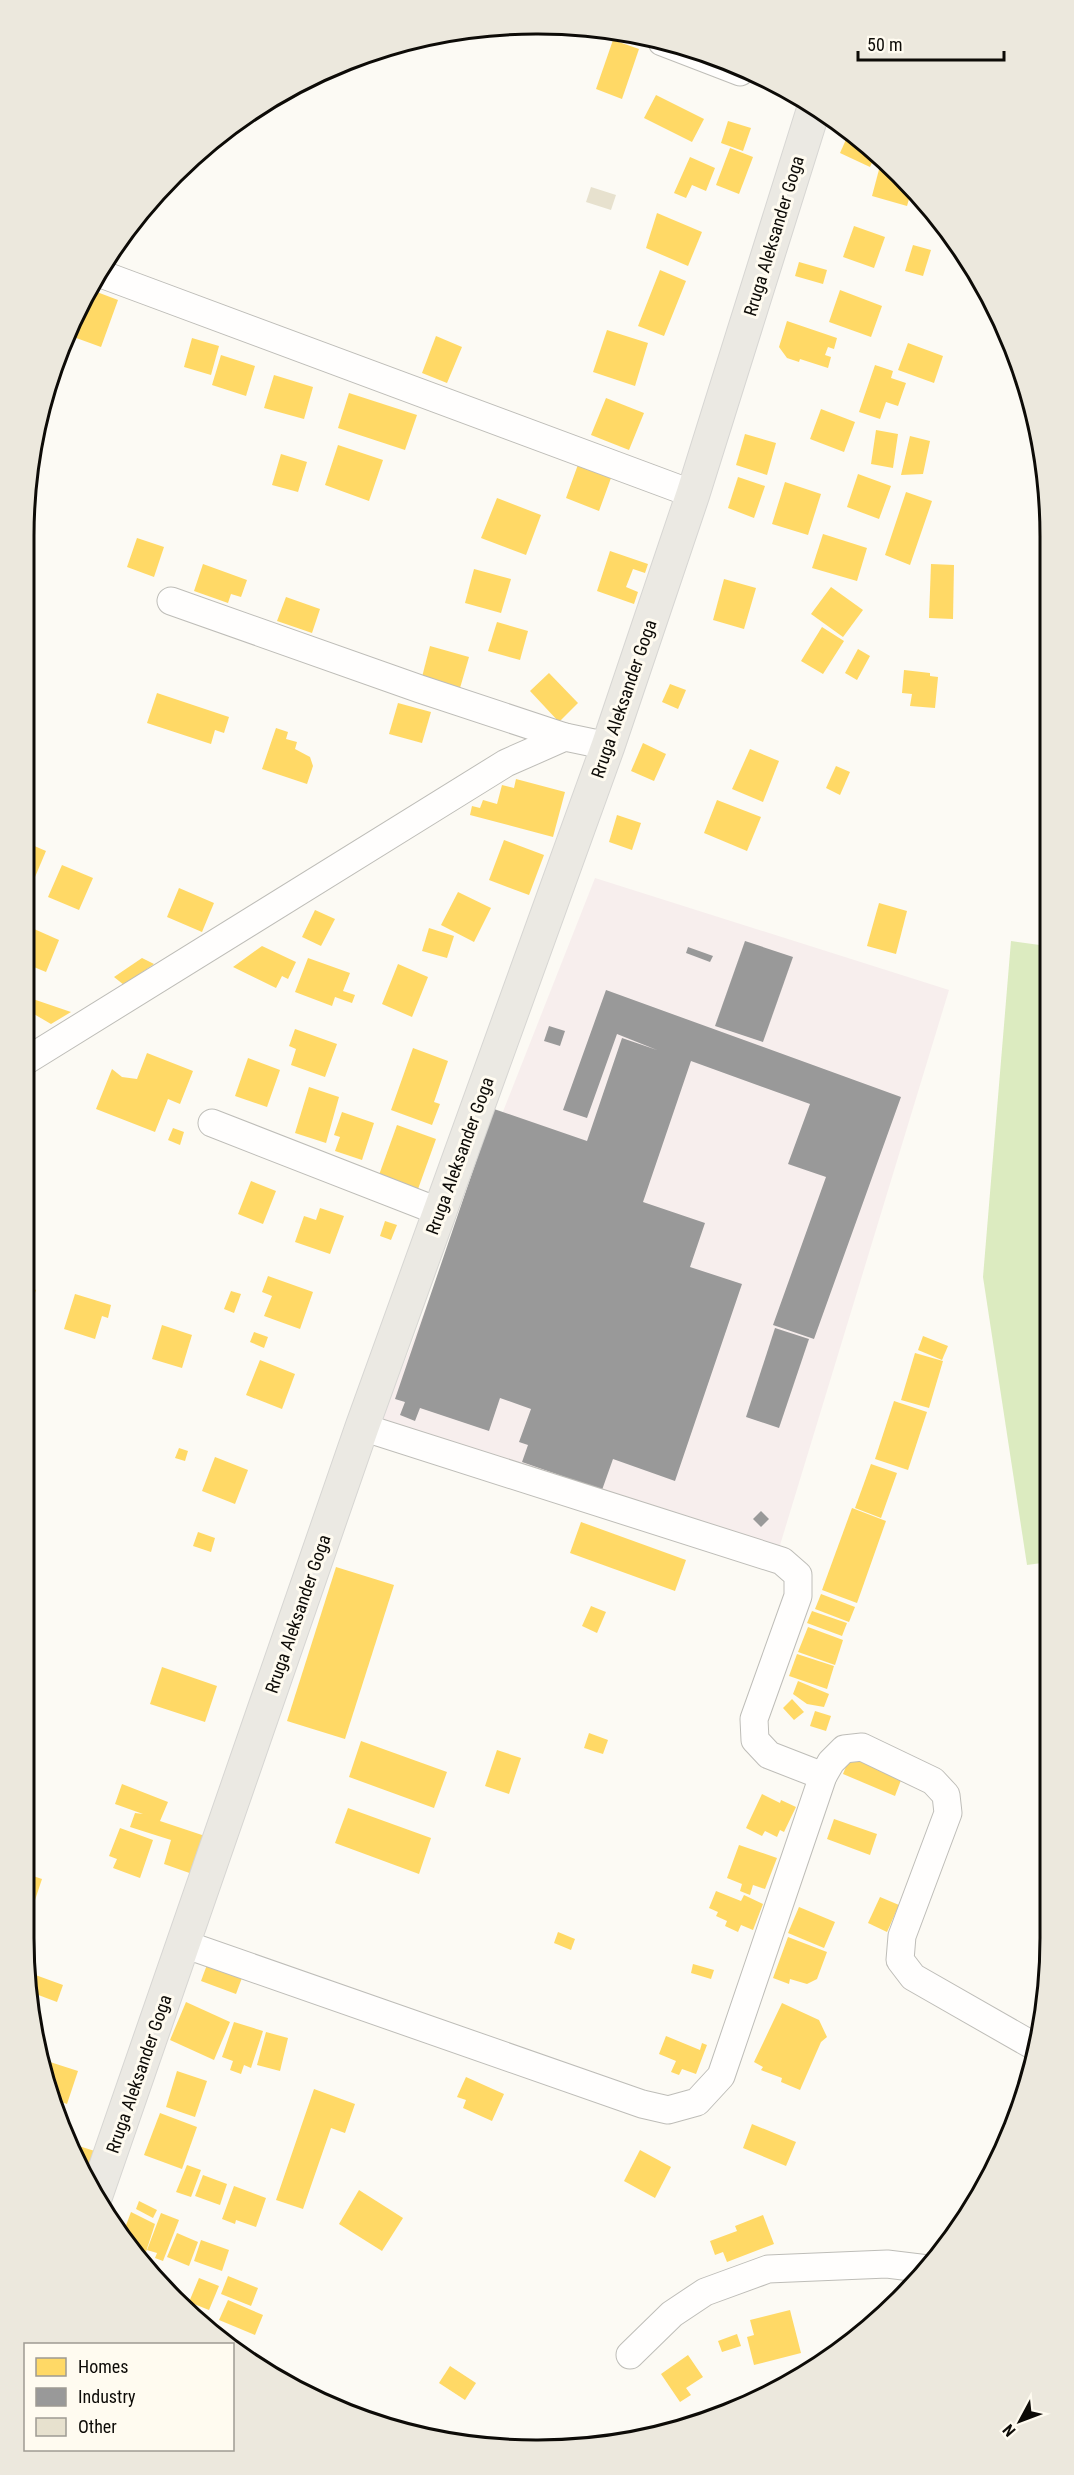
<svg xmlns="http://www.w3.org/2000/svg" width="1074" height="2475" font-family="'Roboto Condensed',sans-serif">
	<rect width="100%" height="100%" fill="#fcfaf4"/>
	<path fill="#f7eeed" d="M595,878L949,990L777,1555L380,1424Z"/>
	<path fill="#dcebc0" d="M1011,941L1047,946L1049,1562L1027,1565L983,1277Z"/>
	<g fill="#ffd966">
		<path d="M613,40L639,49L622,99L596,89Z"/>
		<path d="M656,95L704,119L692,142L644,118Z"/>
		<path d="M728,121L751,128L743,151L721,143Z"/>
		<path d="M848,135L859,140L875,156L870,167L840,153Z"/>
		<path d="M730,148L753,157L739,194L716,185Z"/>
		<path d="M690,157L715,168L706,191L692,185L686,198L674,193Z"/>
		<path d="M881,162L911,192L907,206L872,196Z"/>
		<path d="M657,213L702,232L688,266L646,248Z"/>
		<path d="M854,226L885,237L874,268L843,257Z"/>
		<path d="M913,245L931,250L923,276L905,271Z"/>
		<path d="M799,262L827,270L823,284L795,276Z"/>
		<path d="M660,270L686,281L664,336L638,326Z"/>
		<path d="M89,289L118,300L101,347L68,335Z"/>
		<path d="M840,290L882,306L871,337L829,322Z"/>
		<path d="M787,321L837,338L834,349L828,347L825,355L831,357L828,368L800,359L799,362L787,358L779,347Z"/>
		<path d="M607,330L648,343L635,386L593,372Z"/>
		<path d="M436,336L462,347L447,383L422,373Z"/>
		<path d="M192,338L219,346L211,375L184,367Z"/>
		<path d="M908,343L943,356L934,383L898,370Z"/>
		<path d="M221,355L255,366L246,396L212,385Z"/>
		<path d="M875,365L893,371L891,378L906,383L898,406L886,402L880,419L859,412Z"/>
		<path d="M274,375L313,387L304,419L264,408Z"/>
		<path d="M349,393L417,415L405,450L338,428Z"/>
		<path d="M606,398L644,413L629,450L591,435Z"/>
		<path d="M821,409L855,422L844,452L810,439Z"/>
		<path d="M876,430L898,434L893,468L871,464Z"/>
		<path d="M745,434L776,443L767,475L736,465Z"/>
		<path d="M910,436L930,441L923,474L901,475Z"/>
		<path d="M338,445L383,460L369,501L325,485Z"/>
		<path d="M281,454L307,462L298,492L272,485Z"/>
		<path d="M580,459L589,469L611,478L599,511L566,498Z"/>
		<path d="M858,474L891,486L879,519L847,507Z"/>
		<path d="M738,477L765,486L754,518L728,508Z"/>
		<path d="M785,482L821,494L808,535L772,524Z"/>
		<path d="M906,492L932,501L910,565L885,555Z"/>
		<path d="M497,498L541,515L526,555L481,538Z"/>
		<path d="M823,534L867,548L857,581L812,568Z"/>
		<path d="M137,538L164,547L154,577L127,567Z"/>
		<path d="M610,551L648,564L645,573L633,569L626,587L638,592L634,604L597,591Z"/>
		<path d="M203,564L247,580L241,597L231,594L228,603L194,591Z"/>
		<path d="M931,564L954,565L953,619L929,618Z"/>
		<path d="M474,569L511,579L501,613L465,603Z"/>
		<path d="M724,579L756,588L744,629L713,620Z"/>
		<path d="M831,587L863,610L843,637L811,614Z"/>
		<path d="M286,597L320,609L312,633L277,621Z"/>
		<path d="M497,622L528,631L520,660L488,651Z"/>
		<path d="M822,627L844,641L823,674L801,661Z"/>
		<path d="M430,646L469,657L460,688L422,677Z"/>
		<path d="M858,649L870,656L857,680L845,673Z"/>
		<path d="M904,670L930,673V676L938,677L935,708L910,706L912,694L902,693Z"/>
		<path d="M549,673L578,703L559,722L530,691Z"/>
		<path d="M670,684L686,690L678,709L662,702Z"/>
		<path d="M157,693L229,717L224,733L215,730L211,744L147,723Z"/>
		<path d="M398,703L431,712L422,743L389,734Z"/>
		<path d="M276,728L288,732L286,739L297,742L295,749L310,757L313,766L307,784L262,769Z"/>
		<path d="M643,743L666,754L654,781L631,771Z"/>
		<path d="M750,749L779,761L763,802L732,789Z"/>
		<path d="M836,766L850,772L840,795L826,788Z"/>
		<path d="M516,779L565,792L553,837L470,815L472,806L480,808L483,800L497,804L502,785L514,788Z"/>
		<path d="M717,800L761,817L747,851L704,833Z"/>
		<path d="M617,815L641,823L632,850L609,842Z"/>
		<path d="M504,840L544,855L529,895L489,880Z"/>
		<path d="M25,842L46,851L24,903V846Z"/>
		<path d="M62,865L93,878L79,910L48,897Z"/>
		<path d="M179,888L214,903L202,932L167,917Z"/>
		<path d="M458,892L491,908L474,942L441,925Z"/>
		<path d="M879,903L907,911L896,954L867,946Z"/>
		<path d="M315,910L335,919L321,946L302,937Z"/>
		<path d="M25,925L59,940L46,972L24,963Z"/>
		<path d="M429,928L454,936L447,958L422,951Z"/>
		<path d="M262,946L296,962L288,979L282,976L276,988L233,967Z"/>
		<path d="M142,958L154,964L124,985L114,977Z"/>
		<path d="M308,958L350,973L343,991L355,995L352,1003L335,997L332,1006L295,992Z"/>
		<path d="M398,964L428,977L412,1017L382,1004Z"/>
		<path d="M24,996L71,1012L51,1024L27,1010Z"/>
		<path d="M295,1029L337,1044L325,1077L291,1065L296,1049L289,1046Z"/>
		<path d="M413,1048L448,1061L434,1102L440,1104L432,1125L391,1110Z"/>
		<path d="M147,1053L193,1071L180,1104L168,1099L155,1132L96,1109L112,1069L122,1077L137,1079Z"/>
		<path d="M248,1058L280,1070L267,1107L235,1096Z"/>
		<path d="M309,1087L339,1097L326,1143L295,1133Z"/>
		<path d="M342,1112L374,1123L362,1160L335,1151L340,1137L334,1135Z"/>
		<path d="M397,1125L436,1139L418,1189L379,1175Z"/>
		<path d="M173,1128L184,1132L180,1145L168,1140Z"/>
		<path d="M251,1181L276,1191L263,1224L238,1214Z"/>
		<path d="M320,1208L344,1216L330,1254L295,1242L304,1216L316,1220Z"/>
		<path d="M385,1221L397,1225L391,1240L380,1236Z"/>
		<path d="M268,1276L313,1292L300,1329L264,1316L272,1296L262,1292Z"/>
		<path d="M24,1285L36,1290L30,1307L24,1305Z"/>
		<path d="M231,1291L241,1294L234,1313L224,1309Z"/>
		<path d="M75,1294L111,1305L108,1318L102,1316L95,1339L64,1329Z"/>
		<path d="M162,1325L192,1335L182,1368L152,1359Z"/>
		<path d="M254,1332L268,1337L264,1348L250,1342Z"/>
		<path d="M923,1336L948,1346L942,1360L918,1350Z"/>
		<path d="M915,1353L943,1361L929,1408L901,1400Z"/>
		<path d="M260,1360L295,1374L282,1409L246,1395Z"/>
		<path d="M894,1401L927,1412L908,1470L875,1459Z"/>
		<path d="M179,1448L188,1451L185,1461L175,1458Z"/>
		<path d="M215,1457L248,1470L235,1504L202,1491Z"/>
		<path d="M871,1464L897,1473L881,1518L855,1508Z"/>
		<path d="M852,1508L886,1521L857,1603L822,1590Z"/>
		<path d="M581,1522L686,1560L675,1591L570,1553Z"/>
		<path d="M198,1532L215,1538L211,1552L193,1546Z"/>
		<path d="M336,1567L394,1585L345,1739L287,1721Z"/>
		<path d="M821,1594L855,1607L849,1622L815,1609Z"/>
		<path d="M591,1606L606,1612L597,1633L582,1626Z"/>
		<path d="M812,1611L847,1623L842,1636L807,1623Z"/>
		<path d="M808,1627L843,1640L835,1665L798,1652Z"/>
		<path d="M797,1654L834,1666L827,1689L789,1676Z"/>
		<path d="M162,1667L217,1686L205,1722L150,1704Z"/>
		<path d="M798,1681L829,1694L824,1707L807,1704L793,1694Z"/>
		<path d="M792,1699L804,1712L794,1720L783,1708Z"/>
		<path d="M815,1711L831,1716L826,1731L810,1726Z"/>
		<path d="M589,1733L608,1740L603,1754L584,1748Z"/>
		<path d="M361,1741L447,1772L434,1808L349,1777Z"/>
		<path d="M497,1750L521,1758L509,1794L485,1786Z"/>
		<path d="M851,1754L903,1775L895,1796L843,1774Z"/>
		<path d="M122,1784L168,1802L160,1821L211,1838L198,1876L164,1864L171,1840L130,1827L135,1813L143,1814L115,1804Z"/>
		<path d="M762,1794L780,1803L781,1800L796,1807L784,1832L780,1830L777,1837L765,1831L762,1836L746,1828Z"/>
		<path d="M348,1808L431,1838L419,1874L335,1843Z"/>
		<path d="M834,1819L877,1834L870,1855L827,1839Z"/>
		<path d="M120,1828L153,1840L140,1878L113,1868L117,1859L109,1856Z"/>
		<path d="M739,1845L777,1858L765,1889L753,1885L750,1895L740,1891L742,1884L727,1878Z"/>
		<path d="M24,1873L42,1879L33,1906L24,1903Z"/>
		<path d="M716,1891L741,1901L744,1895L763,1904L753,1930L741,1925L738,1932L725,1926L727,1921L716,1916L718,1912L709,1908Z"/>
		<path d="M880,1897L899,1905L887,1932L868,1923Z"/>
		<path d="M799,1907L835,1922L824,1948L788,1933Z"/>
		<path d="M558,1932L575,1939L571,1950L554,1943Z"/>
		<path d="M788,1937L827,1952L817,1979L807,1984L790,1979L789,1984L773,1978Z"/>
		<path d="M208,1962L243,1975L236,1994L201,1981Z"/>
		<path d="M693,1964L714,1970L711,1979L691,1973Z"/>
		<path d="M30,1973L63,1985L57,2002L33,1993Z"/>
		<path d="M186,2002L230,2022L214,2060L170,2040Z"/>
		<path d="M782,2003L819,2020L827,2037L821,2042L800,2090L781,2082L782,2078L761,2070L763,2067L754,2062Z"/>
		<path d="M234,2022L263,2031L251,2068L244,2065L241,2074L230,2070L233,2061L222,2057Z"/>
		<path d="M266,2032L288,2038L280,2071L257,2065Z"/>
		<path d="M666,2036L700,2050L702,2043L707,2045L696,2074L682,2069L679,2075L671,2072L676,2061L659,2054Z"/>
		<path d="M50,2062L78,2071L67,2104L51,2098L46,2074Z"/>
		<path d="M177,2071L207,2081L195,2117L166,2107Z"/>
		<path d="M466,2077L504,2094L492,2121L463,2108L466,2100L457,2097Z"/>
		<path d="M314,2089L355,2104L345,2133L331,2128L303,2209L276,2200Z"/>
		<path d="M160,2113L197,2127L182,2169L144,2155Z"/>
		<path d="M752,2124L796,2142L786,2166L743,2148Z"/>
		<path d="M69,2143L98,2152L91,2175L83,2173Z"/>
		<path d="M640,2150L671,2167L655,2198L624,2181Z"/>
		<path d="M187,2165L201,2170L191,2197L176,2192Z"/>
		<path d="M203,2175L227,2184L220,2205L195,2196Z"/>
		<path d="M234,2186L266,2198L256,2227L236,2220L235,2224L222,2219Z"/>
		<path d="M359,2190L403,2218L382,2251L339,2224Z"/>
		<path d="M139,2201L157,2210L153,2218L136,2209Z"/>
		<path d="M131,2212L155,2224L145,2255L133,2250L122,2236Z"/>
		<path d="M161,2213L179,2220L163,2261L155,2258L157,2253L147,2250Z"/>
		<path d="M763,2215L774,2244L727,2262L723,2252L715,2255L710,2241L737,2231L735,2226Z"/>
		<path d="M177,2233L198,2242L189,2266L167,2257Z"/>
		<path d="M201,2240L229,2250L222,2271L194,2261Z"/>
		<path d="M905,2273L923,2276L901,2294Z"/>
		<path d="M228,2276L258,2288L251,2306L221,2294Z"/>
		<path d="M199,2278L219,2286L209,2310L189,2302Z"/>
		<path d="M228,2300L263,2315L255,2335L219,2320Z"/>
		<path d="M790,2310L801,2353L754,2365L747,2337L754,2335L750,2320Z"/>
		<path d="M737,2334L741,2346L722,2352L718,2341Z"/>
		<path d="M688,2355L703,2377L686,2388L691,2395L680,2402L661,2374Z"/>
		<path d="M450,2366L476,2383L465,2400L439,2383Z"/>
	</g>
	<g fill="#999">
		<path d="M745,941L793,957L763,1042L715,1026Z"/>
		<path d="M688,947L713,956L710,962L686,953Z"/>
		<path d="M606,990L901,1097L814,1339L773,1325L826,1177L788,1164L810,1104L691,1061L643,1202L705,1223L690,1267L742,1284L675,1481L613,1459L602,1490L522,1462L528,1445L519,1442L531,1409L500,1398L489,1431L420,1408L415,1421L400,1415L405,1402L395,1399L494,1109L587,1141L622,1038L657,1050L617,1034L587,1118L563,1110Z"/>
		<path d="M549,1026L565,1031L560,1046L544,1041Z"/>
		<path d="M775,1328L809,1339L779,1428L746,1417Z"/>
		<path d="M761,1511L769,1519L761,1527L753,1519Z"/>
	</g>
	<path fill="#e7e1ce" d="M591,187L616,195L611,210L586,202Z"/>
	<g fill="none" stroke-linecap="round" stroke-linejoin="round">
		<g stroke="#bebdb8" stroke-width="29">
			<g id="minor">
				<path d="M662,42L740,72"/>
				<path d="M101,274L693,494"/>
				<path d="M171,601L420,689L565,737"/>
				<path d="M24,1062L506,763L565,737L608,746"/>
				<path d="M212,1123L440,1212"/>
				<path d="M362,1427L782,1561L798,1575V1596L754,1719L755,1740L769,1755L823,1776"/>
				<path d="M184,1944L642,2104L668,2110L697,2102L721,2076L823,1776L831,1762L844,1749L862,1747L933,1781L946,1795L948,1813L902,1936L900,1960L913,1977L1032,2045"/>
				<path d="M630,2355L672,2314L705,2292L768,2269L887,2264L928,2269"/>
			</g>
		</g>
		<g stroke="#d7d6d3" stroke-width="35">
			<path id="major" d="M95,2198L362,1427L608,746L693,494L813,111"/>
		</g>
		<use href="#minor" stroke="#fffefd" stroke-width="27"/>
		<use href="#major" stroke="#ebe9e3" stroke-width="33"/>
	</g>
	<g text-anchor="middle" stroke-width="6" stroke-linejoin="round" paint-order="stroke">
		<g font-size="18" fill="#0d0b07" stroke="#fffbf0">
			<text transform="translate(774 236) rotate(-73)" y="6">Rruga Aleksander Goga</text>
			<text transform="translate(624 699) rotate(-71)" y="6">Rruga Aleksander Goga</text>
			<text transform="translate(460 1156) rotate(-70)" y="6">Rruga Aleksander Goga</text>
			<text transform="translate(298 1614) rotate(-71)" y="6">Rruga Aleksander Goga</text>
			<text transform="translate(139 2074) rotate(-71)" y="6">Rruga Aleksander Goga</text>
		</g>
	</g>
	<path d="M0 0H1074V2475H0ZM536 34H538A502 502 0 0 1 1040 536V1938A502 502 0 0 1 538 2440H536A502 502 0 0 1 34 1938V536A502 502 0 0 1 536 34Z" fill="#ece8dd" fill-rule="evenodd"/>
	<path fill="none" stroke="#0d0b07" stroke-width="3" d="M536 34H538A502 502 0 0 1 1040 536V1938A502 502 0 0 1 538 2440H536A502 502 0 0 1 34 1938V536A502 502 0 0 1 536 34Z"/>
	<rect x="24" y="2343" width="210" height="108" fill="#fffbf0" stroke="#9e9b93" stroke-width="1.5"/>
	<rect x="36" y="2358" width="30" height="18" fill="#ffd966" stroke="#9e9b93" stroke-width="1.5"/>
	<text x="78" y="2373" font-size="18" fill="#0d0b07">Homes</text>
	<rect x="36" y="2388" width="30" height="18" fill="#999999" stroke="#9e9b93" stroke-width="1.5"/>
	<text x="78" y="2403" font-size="18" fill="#0d0b07">Industry</text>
	<rect x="36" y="2418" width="30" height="18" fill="#e7e1ce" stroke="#9e9b93" stroke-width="1.5"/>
	<text x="78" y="2433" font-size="18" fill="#0d0b07">Other</text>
	<g transform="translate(1020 2421) rotate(229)" stroke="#fffbf0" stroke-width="4.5" paint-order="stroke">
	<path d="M0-4.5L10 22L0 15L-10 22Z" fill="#0d0b07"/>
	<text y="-9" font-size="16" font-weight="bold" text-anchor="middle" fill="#0d0b07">N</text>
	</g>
	<path d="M858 51v9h146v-9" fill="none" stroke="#0d0b07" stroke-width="3"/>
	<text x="867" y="51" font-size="18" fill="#0d0b07" stroke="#fffbf0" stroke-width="4.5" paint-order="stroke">50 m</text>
</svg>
